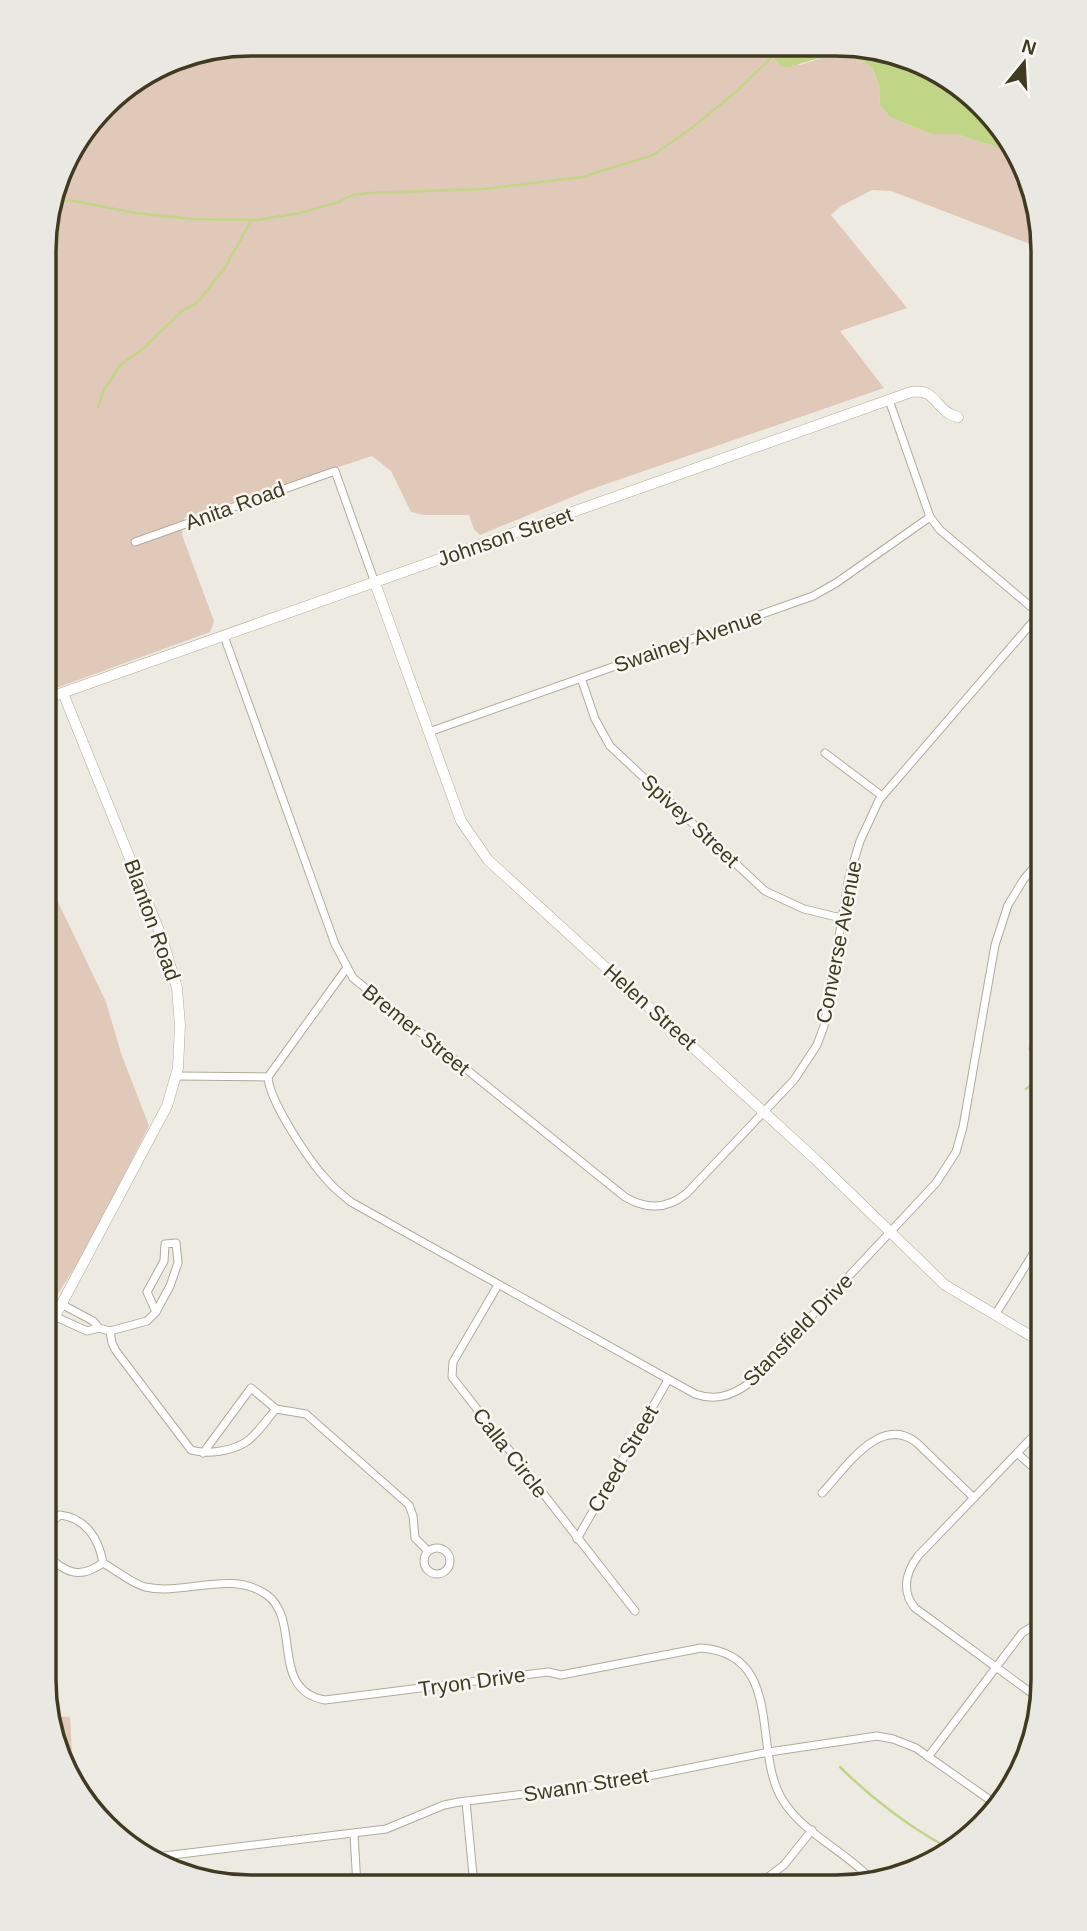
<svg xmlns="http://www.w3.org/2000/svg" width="1087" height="1931" font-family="Helvetica,sans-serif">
	<rect width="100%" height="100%" fill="#edeae2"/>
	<g fill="#e0c9b9">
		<path d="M251,44L774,47V55L800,65L837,53L853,56L872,67L879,85L880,105L890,117L931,134H956L994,146L1014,156L1032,184L1043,249L891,191L872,190L841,206L831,215L907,308L840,331L884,388L589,490L480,535L474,529L469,515H424L411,512L391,471L372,456L184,518L182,535L214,621L210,632L45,692V224L65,159L114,95L172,59Z"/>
		<path d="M45,875L106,1002L121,1053L149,1126L85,1252L44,1315Z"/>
		<path d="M1043,1006V1056L1028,1050L1039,1009Z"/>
		<path d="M50,1716L70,1717L73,1772L55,1747Z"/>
	</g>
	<path fill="#c0d686" d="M774,47L876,48L972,95L1014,156L994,146L956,134H931L890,117L880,105L879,85L872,67L853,56L837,53L788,67L781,66L774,58Z"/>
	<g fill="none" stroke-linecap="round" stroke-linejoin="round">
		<g stroke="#c0d686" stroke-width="2.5">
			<path d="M52,201H74L136,213L192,219L257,220L300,213L339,202L353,195L370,193L483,189L582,177L653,155L693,127L737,91L774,55"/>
			<path d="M98,407L104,390L120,365L144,348L183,310L194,305L203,296L226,266L252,219"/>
			<path d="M1026,1089L1043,1076"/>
			<path d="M840,1767C869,1796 909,1827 945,1846"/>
		</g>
		<g stroke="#afab9c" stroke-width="9">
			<g id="street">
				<path d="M889,400L930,517L940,530L1043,617"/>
				<path d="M135,542L335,471L375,583"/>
				<path d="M224,636L335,944L353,978L625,1197C647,1210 668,1209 687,1193L794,1080L817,1045L824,1026L849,877L860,841L879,800L1043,610"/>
				<path d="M581,678L595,719L610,746L765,891L804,909L841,918"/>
				<path d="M429,732L813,596L836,583L930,517"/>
				<path d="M825,753L882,796"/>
				<path d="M176,1076L268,1077L346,969"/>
				<path d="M268,1077C269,1101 310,1162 327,1180C334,1189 343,1195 351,1202L695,1394C715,1401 731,1396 748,1384L936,1183L956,1152L963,1127L995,945L1008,905L1024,879L1043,857"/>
				<path d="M498,1285L453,1362L452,1377L635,1611"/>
				<path d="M63,1305L93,1321L99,1328L110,1331L147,1321L156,1312L170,1286L178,1263L176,1243L165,1244L164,1261L147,1292L156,1312"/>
				<path d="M995,1315L1043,1238"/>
				<path d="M56,1317L87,1331L99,1328"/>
				<path d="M110,1331L112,1343L116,1351L191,1450C207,1455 232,1451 246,1442C257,1435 267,1419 276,1409L251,1388L203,1453"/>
				<path d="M276,1409L306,1414L409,1505L413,1516L415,1538L428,1551"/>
				<path d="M1017,1453L1043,1476"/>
				<path d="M822,1493C845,1469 880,1413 917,1443L974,1498"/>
				<path d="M44,1528L60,1515C86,1518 99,1539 103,1563C116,1570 131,1583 145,1587C185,1596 231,1569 267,1595C302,1621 269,1690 325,1700L548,1672L561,1675L701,1648C785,1654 752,1749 782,1799C803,1834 846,1851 873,1881"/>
				<path d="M577,1539L668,1380"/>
				<circle cx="437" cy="1561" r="13"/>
				<path d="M44,1554C66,1571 77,1581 103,1563"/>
				<path d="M1041,1700L915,1608C901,1591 906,1572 918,1556L1043,1426"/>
				<path d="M928,1757L1022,1633L1038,1623"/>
				<path d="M466,1801L474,1886"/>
				<path d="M354,1834L357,1886"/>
				<path d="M156,1857L386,1829L444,1805L459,1802L614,1783L769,1752L877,1736L893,1739L916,1748L1000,1807"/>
				<path d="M755,1887L784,1865L812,1830"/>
			</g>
		</g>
		<g stroke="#b2ac96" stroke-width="11">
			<g id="secondary">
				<path d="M375,583L461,821L488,860L814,1158L945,1285L1043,1343"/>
				<path d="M45,699L911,392C938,388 935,412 958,417"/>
				<path d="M44,1337L167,1106L178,1068L180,1025L177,988L162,938L63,693"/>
			</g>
		</g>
		<use href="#street" stroke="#fff" stroke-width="7"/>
		<use href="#secondary" stroke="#fff" stroke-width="10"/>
	</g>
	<g text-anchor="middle" stroke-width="5" stroke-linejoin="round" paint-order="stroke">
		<g font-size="21" fill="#403b20" stroke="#f9f7f3">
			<text transform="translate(235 506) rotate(-20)" y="7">Anita Road</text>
			<text transform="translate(505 537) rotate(-19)" y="7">Johnson Street</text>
			<text transform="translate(688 641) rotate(-19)" y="7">Swainey Avenue</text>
			<text transform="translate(690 821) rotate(43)" y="7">Spivey Street</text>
			<text transform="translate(152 920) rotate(70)" y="7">Blanton Road</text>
			<text transform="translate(839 942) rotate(-79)" y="7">Converse Avenue</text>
			<text transform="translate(650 1007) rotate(42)" y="7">Helen Street</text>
			<text transform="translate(416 1030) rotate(39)" y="7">Bremer Street</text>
			<text transform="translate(798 1330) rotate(-46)" y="7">Stansfield Drive</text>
			<text transform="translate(510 1453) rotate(52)" y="7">Calla Circle</text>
			<text transform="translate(623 1459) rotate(-60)" y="7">Creed Street</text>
			<text transform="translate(472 1682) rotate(-8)" y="7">Tryon Drive</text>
			<text transform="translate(586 1785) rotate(-9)" y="7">Swann Street</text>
		</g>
	</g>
	<path d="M0 0H1087V1931H0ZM251 56H836A195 195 0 0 1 1031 251V1680A195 195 0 0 1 836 1875H251A195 195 0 0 1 56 1680V251A195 195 0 0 1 251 56Z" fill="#eae8e2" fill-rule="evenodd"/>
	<path fill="none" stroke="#403b20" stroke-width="3.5" d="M251 56H836A195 195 0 0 1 1031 251V1680A195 195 0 0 1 836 1875H251A195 195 0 0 1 56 1680V251A195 195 0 0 1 251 56Z"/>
	<g transform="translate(1024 63) rotate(18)" stroke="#f9f7f3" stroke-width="5" paint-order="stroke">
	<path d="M0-5L12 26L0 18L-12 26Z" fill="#403b20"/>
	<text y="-10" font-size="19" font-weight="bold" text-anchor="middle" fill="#403b20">N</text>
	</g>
</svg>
